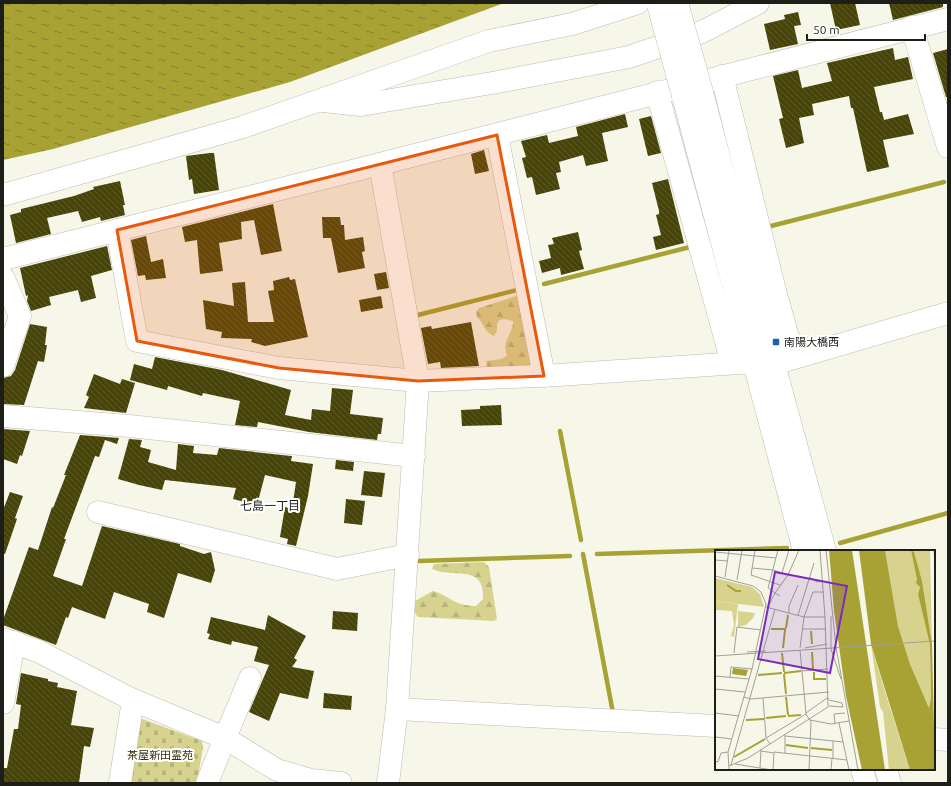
<svg xmlns="http://www.w3.org/2000/svg" width="951" height="786" font-family="Ubuntu,'Noto Sans JP',sans-serif">
	<defs>
		<pattern id="forest-firs" width="22" height="20" patternUnits="userSpaceOnUse"><rect width="22" height="20" fill="#d7d38f"/><path d="M5 1l3.5 6h-7zM16 11l3.5 6h-7z" fill="#b8b57b"/></pattern>
		<pattern id="cemetery-stones" width="16" height="16" patternUnits="userSpaceOnUse"><rect width="16" height="16" fill="#d7d38f"/><path d="M2 7V4a2 2 0 0 1 4 0v3zM10 15v-3a2 2 0 0 1 4 0v3z" fill="#b8b57b"/></pattern>
		<pattern id="water-ripples" width="26" height="14" patternUnits="userSpaceOnUse"><rect width="26" height="14" fill="#a8a134"/><path d="M2 4q2-2 4 0t4 0M15 11q2-2 4 0t4 0" fill="none" stroke="#88832b"/></pattern>
		<pattern id="building-back-hatch" width="6" height="6" patternUnits="userSpaceOnUse"><rect width="6" height="6" fill="#484407"/><path d="M-1 5l2 2M0 0l6 6M5-1l2 2" fill="none" stroke="#5f5c2b"/></pattern>
	</defs>
	<rect width="100%" height="100%" fill="#f6f6e9"/>
	<g fill="url(#forest-firs)">
		<path d="M516,296L522,298L532,367L491,369L487,367L486,361L501,359L507,356C501,339 513,336 513,321L504,319L499,320L497,324V331L494,336C484,333 484,323 477,317L476,312L479,308Z"/>
		<path d="M484,562L489,567L497,619L494,621L418,617C414,612 413,608 415,601L433,591C451,596 453,606 476,606L483,599C485,563 454,579 432,569L434,564Z"/>
	</g>
	<path fill="url(#cemetery-stones)" d="M137,717L202,741L203,747L197,783H127Z"/>
	<path fill="url(#water-ripples)" d="M3,3H504L290,82L53,149L3,160Z"/>
	<g fill="none" stroke-linecap="round" stroke-linejoin="round">
		<g stroke="#a8a134" stroke-width="4.5">
			<path d="M771,226L944,182"/>
			<path d="M544,284L690,247"/>
			<path d="M418,315L521,289"/>
			<path d="M560,431L581,540"/>
			<path d="M840,543L948,513"/>
			<path d="M583,554L613,713"/>
			<path d="M597,554L787,548"/>
			<path d="M419,561L570,556"/>
		</g>
	</g>
	<g fill="url(#building-back-hatch)">
		<path d="M830,3H855L860,25L836,30Z"/>
		<path d="M889,3H943V7L893,20Z"/>
		<path d="M798,12L801,25L794,26L798,44L770,50L764,24L785,19L784,15Z"/>
		<path d="M893,48L895,60L908,57L913,79L874,87L880,112H882L884,120L908,114L914,134L883,140L889,167L867,172L853,108H851L849,96L812,104L814,115L799,118L804,143L786,148L779,119L783,118L773,76L798,70L802,88L832,81L827,63Z"/>
		<path d="M948,49V97H946L933,53Z"/>
		<path d="M625,114L628,127L602,133L608,161L586,166L583,155L559,162L561,172L556,173L560,189L536,195L532,177L527,178L522,158L526,157L521,141L547,135L549,143L578,136L576,127Z"/>
		<path d="M651,116L661,153L648,156L639,119Z"/>
		<path d="M484,150L489,171L475,174L471,154Z"/>
		<path d="M210,153H214L219,190L194,194L192,179L189,180L186,156Z"/>
		<path d="M668,179L684,243L656,250L653,237L661,235L656,215L659,214V211L652,183Z"/>
		<path d="M120,181L125,205H123L125,215L101,221L100,217L82,222L78,211L47,218L51,234L16,243L10,215L21,212V209L74,196L94,189L93,187Z"/>
		<path d="M273,204L282,251L261,255L254,220L241,222L242,239L219,243L223,271L200,274L197,240L185,242L182,227Z"/>
		<path d="M322,217H340L341,225H344L345,240L363,237L365,251L362,252L365,268L338,273L331,238H323Z"/>
		<path d="M578,232L582,250L579,251L584,269L561,275L560,268L542,273L539,261L551,258L548,245L554,244L552,238Z"/>
		<path d="M146,236L151,262L163,259L166,278L146,280L145,275L138,276L131,240Z"/>
		<path d="M107,246L112,270L91,276L96,298L81,302L78,290L49,297L51,305L31,311L27,301L28,295L26,296L20,268Z"/>
		<path d="M386,272L389,288L377,290L374,274Z"/>
		<path d="M289,277L290,280L295,279L308,337L265,346L251,342L252,339L221,338L222,332L206,329L203,300L234,306L232,283L245,282L248,322H274L268,291L274,290L273,281Z"/>
		<path d="M381,296L383,308L361,312L359,300Z"/>
		<path d="M471,322L479,366L441,368L440,362L428,364L421,328L431,326L432,329Z"/>
		<path d="M30,324L47,327L45,345H47L44,362L38,361L24,405L3,404V378L11,376L15,370Z"/>
		<path d="M155,357L222,370L291,390L285,415L311,420L312,409L330,411L332,388L353,390L350,414L383,418L381,434H378L377,440L309,432L258,422L257,427L235,425L240,401L203,393L202,396L168,386L167,390L130,380L134,364L152,369Z"/>
		<path d="M94,374L120,384L122,379L135,383L126,413L84,408L89,397L86,395Z"/>
		<path d="M501,405L502,425L462,426L461,410L480,409V406Z"/>
		<path d="M3,429L30,431L22,456L20,455L17,464L3,459Z"/>
		<path d="M80,435L119,438L117,444L105,440L99,457L95,456L64,539H66L53,576L82,586L102,526L180,544V546L204,554L211,552L215,570L211,583L178,573L164,618L147,612L149,604L114,592L105,619L72,607L68,618L66,617L56,645L3,625V620L29,547L38,550L52,507L53,508L66,475H64Z"/>
		<path d="M129,439L142,440L140,447L151,450L148,462L176,470L178,444L194,446L193,453L217,455L219,448L291,456H292L291,461L313,464L308,496L296,546L287,544L288,539L280,537L285,507L292,509L296,482L265,475L257,505L233,499L236,488L165,480L162,490L139,485L118,479Z"/>
		<path d="M336,460L354,462L353,471L335,469Z"/>
		<path d="M364,471L385,473L382,497L361,495Z"/>
		<path d="M10,492L23,496L15,518L17,519L5,554L3,553V510Z"/>
		<path d="M346,499L365,501L362,525L344,523Z"/>
		<path d="M333,611L358,613L357,631L332,629Z"/>
		<path d="M268,615L306,636L294,658L297,660L292,667L314,671L308,699L280,693L269,721L249,712L269,665L254,661L258,647L232,641L231,645L208,639L210,634L207,633L211,617L265,630Z"/>
		<path d="M21,673L48,679V681L58,683L57,687L77,691L71,725L94,728L90,747L84,746L79,783H3V768H7L14,729H18L21,705L16,704Z"/>
		<path d="M324,693L352,696L351,710L323,708Z"/>
	</g>
	<g fill="none" stroke-linecap="round" stroke-linejoin="round">
		<g stroke="#bdbcb0" stroke-width="23">
			<g id="minor">
				<path d="M912,27L948,147"/>
				<path d="M722,76L775,291L762,320"/>
				<path d="M657,92L718,312L742,316"/>
				<path d="M702,92L762,320L825,551"/>
				<path d="M683,96L804,551"/>
				<path d="M323,101L361,105L492,83L629,57L702,32L758,3"/>
				<path d="M497,135L544,376"/>
				<path d="M380,164L948,19"/>
				<path d="M3,195L243,127L489,41L572,24L638,3"/>
				<path d="M117,230L137,341L279,368L418,381L558,375L754,362"/>
				<path d="M3,259L380,164L418,381L397,709L388,783"/>
				<path d="M3,277L20,316L3,366"/>
				<path d="M775,291L794,358"/>
				<path d="M718,312L732,363"/>
				<path d="M774,364L948,313"/>
				<path d="M3,416L129,426L414,456"/>
				<path d="M98,512L337,569L408,555"/>
				<path d="M3,639L38,651L133,700L225,738L250,678"/>
				<path d="M3,703L14,642"/>
				<path d="M397,709L716,726"/>
				<path d="M934,739L948,740"/>
				<path d="M862,769L866,783"/>
				<path d="M886,769L890,783"/>
				<path d="M120,783L133,700"/>
				<path d="M207,783L225,738L277,770L311,780L341,783"/>
			</g>
		</g>
		<use href="#minor" stroke="#fff" stroke-width="22"/>
		<g stroke="#bdbcb0" stroke-width="23" stroke-linecap="butt">
			<g id="minor-bridge">
				<path d="M677,3L702,92"/>
				<path d="M659,8L683,96"/>
			</g>
		</g>
		<use href="#minor-bridge" stroke="#fff" stroke-width="22"/>
	</g>
	<path fill="#e8590c" fill-opacity="0.2" stroke="#e8590c" stroke-width="3" stroke-linejoin="round" d="M497,135L544,376L418,381L279,368L137,341L117,230Z"/>
	<rect fill="#1c61b1" stroke="#fff" stroke-width="1.5" x="772" y="338" width="8" height="8" rx="2"/>
	<g text-anchor="middle" stroke-width="4" stroke-linejoin="round" paint-order="stroke">
		<g font-size="11" fill="#1e1e19" stroke="#fff" text-anchor="start">
			<text x="784" y="346">南陽大橋西</text>
		</g>
		<g font-size="11" fill="#343102" stroke="#fff">
			<text x="160" y="759">茶屋新田霊苑</text>
		</g>
		<g font-size="12" fill="#1e1e19" stroke="#fff">
			<text x="270" y="510">七島一丁目</text>
		</g>
	</g>
	<g transform="translate(715 550)">
		<rect width="220" height="220" fill="#f6f6e9"/>
		<path d="M170,0H196L199,12L205,37L203,43L215,95L216,148L214,158L195,114L183,76ZM198,0H215L217,94L207,31ZM156,94L171,145L195,220H174L168,162L165,157Z" fill="#d7d38f"/>
		<path d="M0,28L37,37L45,44L49,57L0,51Z" fill="#d7d38f"/>
		<path d="M0,51L23,54L19,87L16,86L19,75L17,61L0,60ZM23,61L40,63L38,68L31,75L23,77Z" fill="#d7d38f"/>
		<path d="M114,0H137L170,220H147L131,146L119,61ZM144,0H170L183,76L195,114L214,158L216,148L215,95L203,44L205,37L201,33L202,29L196,0L199,2L207,31L217,94L220,220H195L156,94ZM18,118L33,120L31,126L17,124Z" fill="#a8a134"/>
		<path fill="none" stroke="#a8a134" stroke-width="2" d="M12,35L21,41H26M208,45L210,58M71,78L73,65M56,79H71M96,81L97,94M68,98L70,80M97,102L98,119M67,103L69,122M99,122V129H111M69,123L86,121M69,124L71,144M43,125L67,123M71,147L73,165M73,166L86,165M51,168L71,166M31,170L49,169M71,195L93,198M96,198L117,200M19,207L50,189"/>
		<path fill="none" stroke="#a0a096" stroke-width="1" d="M40,0L36,25L65,35M111,0L121,97L143,220M219,0L220,14M0,2L61,8M0,10L13,11M220,13V54M37,18L58,20L73,25M67,23L74,0M0,26L38,36L46,42L51,54L37,119L13,202L14,220M10,27L14,0M94,27L102,32L108,31M22,30L27,0M65,46L60,43L73,25L84,0M51,57L89,67H110L105,0M53,57L60,43L53,38L63,0M74,63V56L83,35M83,65L99,13M116,66V99L126,129M88,79H111M85,98L89,67L98,42H109M90,98L112,94M85,100L91,164L96,172L94,220M32,102L51,101M19,103L22,77L46,80M0,106L220,91M87,121L113,119M0,126L34,129M15,127L16,117L37,119M0,139L30,142M29,147L36,149L114,142M48,148L51,188L55,194M114,156L128,157L127,153L114,150M0,163L24,166M91,163L112,148L114,149M95,170L116,174L134,171M124,173L134,220M120,174L119,164L130,163M70,185V203M70,186L128,192M0,187L17,189M51,188L91,164M46,201L59,203M118,208V191M0,211L3,212L6,203L13,202M20,214L57,220M16,215L60,59M14,216L33,208L113,157L110,67M45,218L46,199M58,220L59,202L132,210M116,220L117,208"/>
		<path fill="#7b2cbf" fill-opacity="0.15" stroke="#7b2cbf" stroke-width="2" d="M60,22L132,36L115,123L43,109Z"/>
		<rect width="220" height="220" fill="none" stroke="#1e1e19" stroke-width="2"/>
	</g>
	<rect width="951" height="786" fill="none" stroke="#1e1e19" stroke-width="8"/>
	<path d="M807 34v6h118v-6" fill="none" stroke="#1e1e19" stroke-width="2"/>
	<text x="813" y="34" font-size="12" fill="#1e1e19" stroke="#ffffff" stroke-width="3" paint-order="stroke">50 m</text>
</svg>
